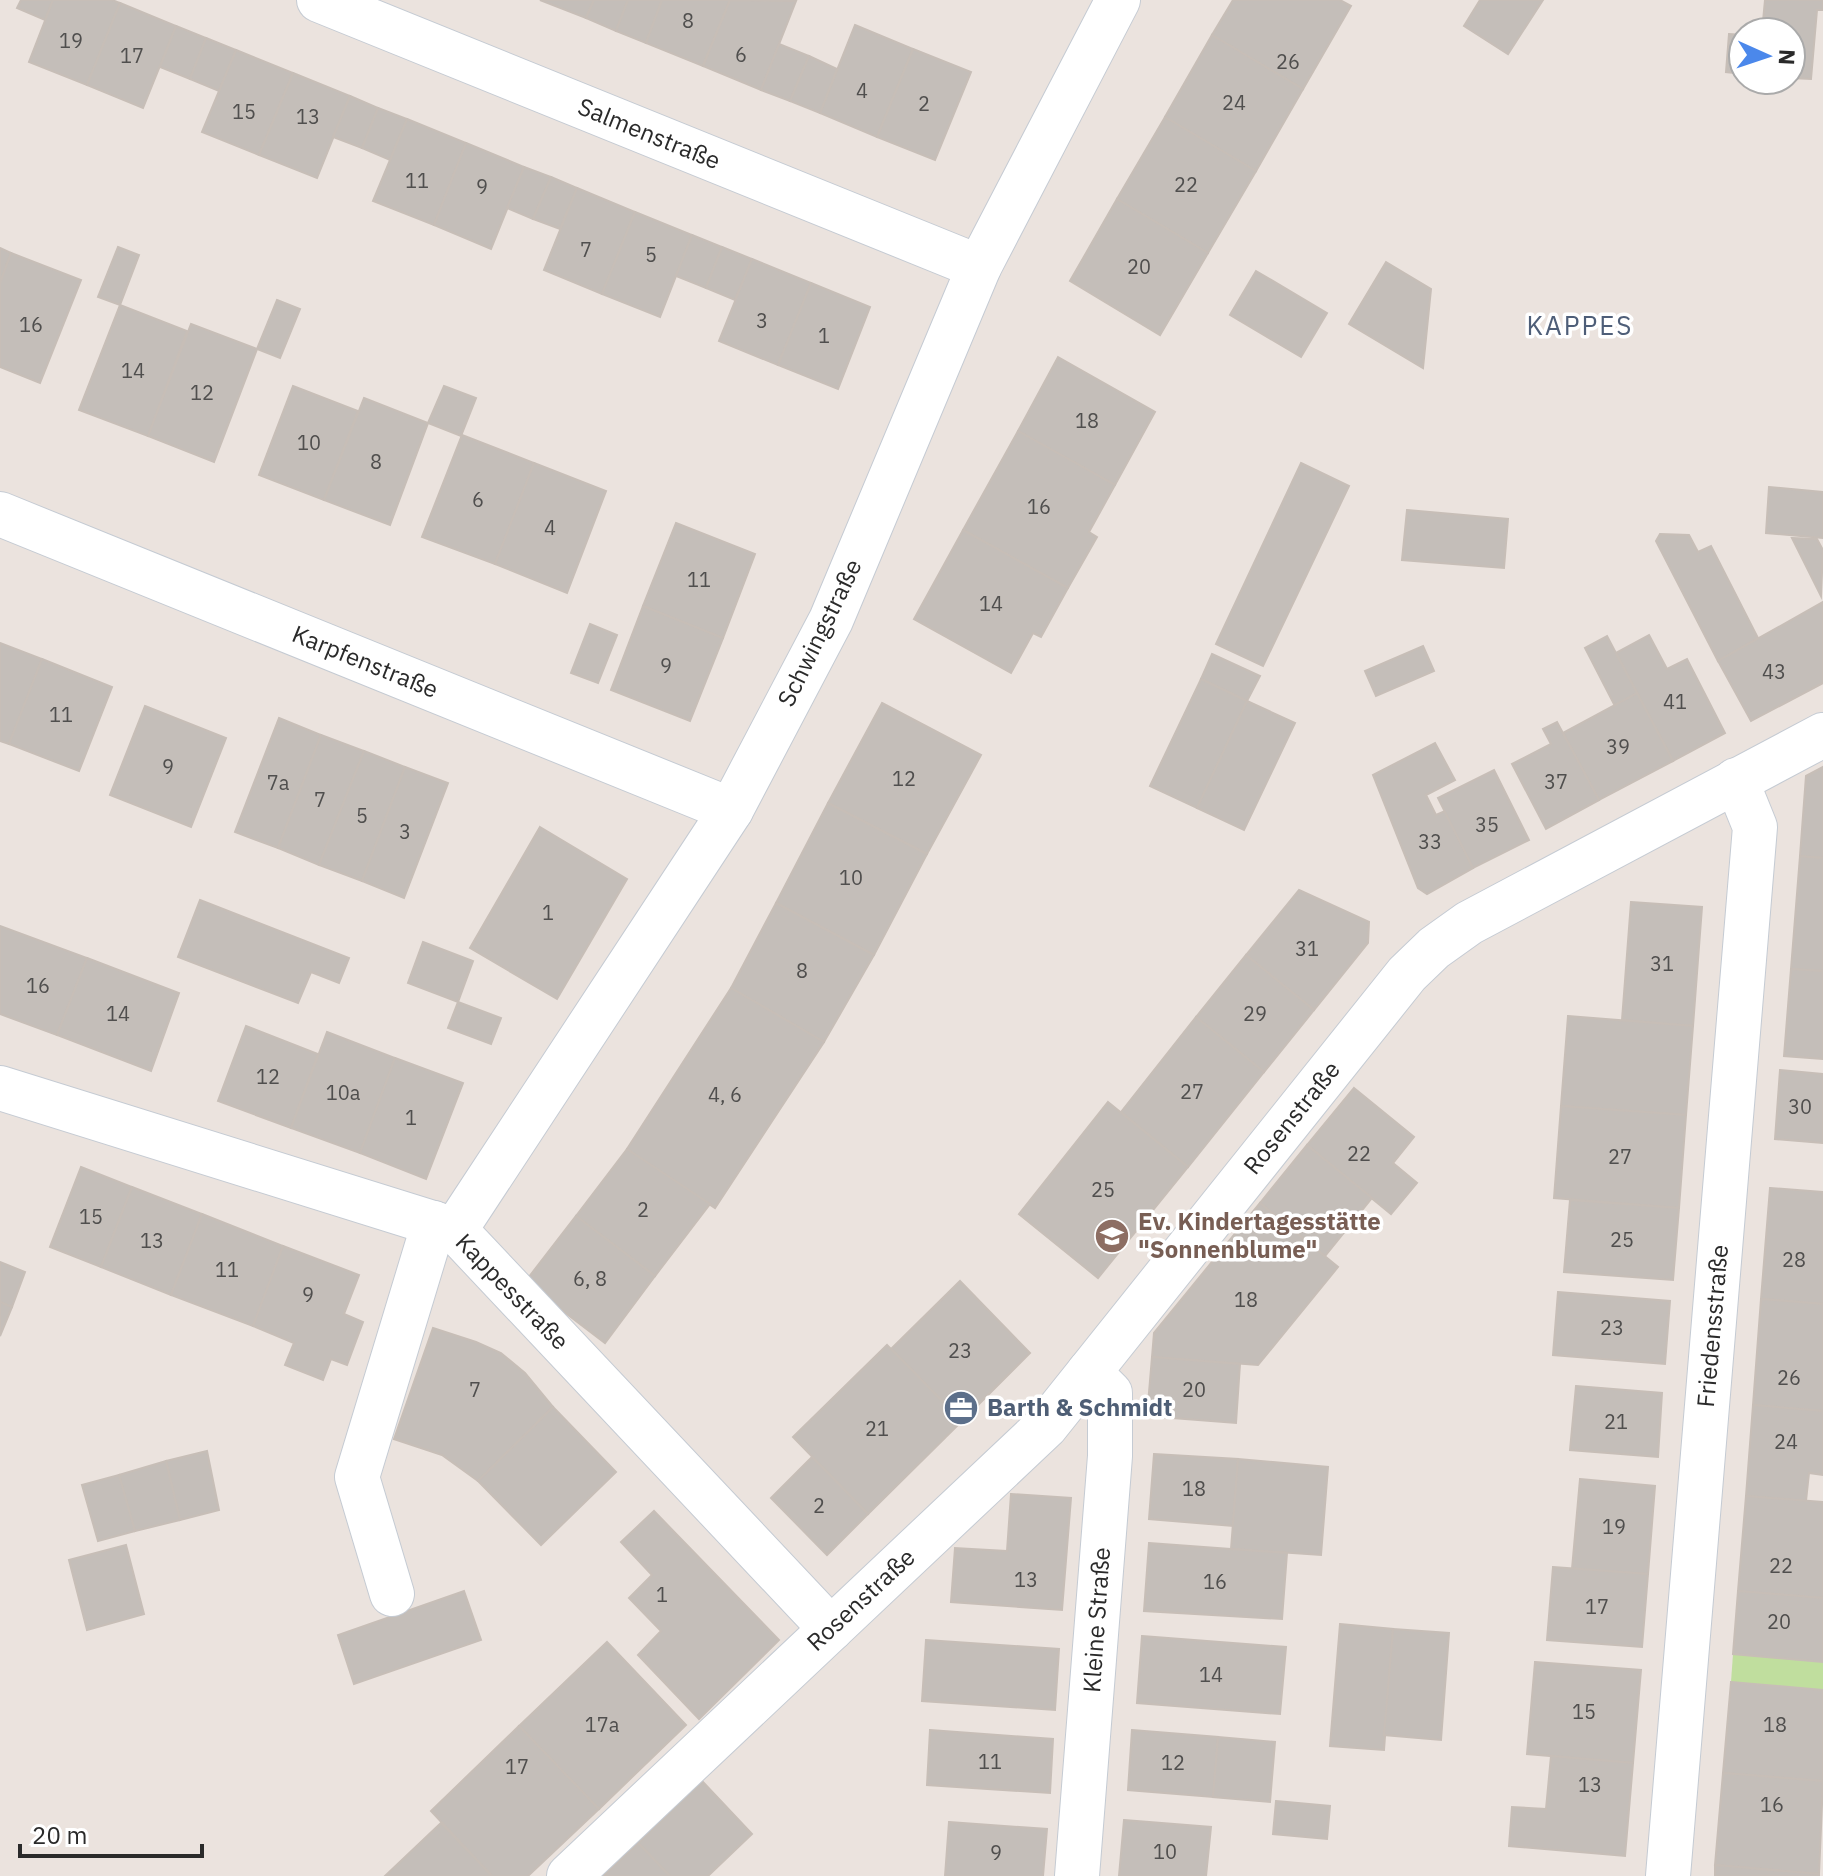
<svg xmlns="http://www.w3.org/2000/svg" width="1823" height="1876" font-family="'IBM Plex Sans',sans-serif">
	<rect width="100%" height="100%" fill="#ebe3de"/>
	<path fill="#c0de9e" d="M1733,1654L1823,1662V1690L1731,1682Z"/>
	<g fill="#c4beb9" stroke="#c7beb7" stroke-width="2">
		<path d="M21,0H53L45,20L17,8Z"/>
		<path d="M53,0H112L120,3L87,85L29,62Z"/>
		<path d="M540,0H594L586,18Z"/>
		<path d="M594,0H628L616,31L586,18Z"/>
		<path d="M628,0H662L646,43L616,31Z"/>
		<path d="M662,0H730L703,66L646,43Z"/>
		<path d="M730,0L796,1L761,90L703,66Z"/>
		<path d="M1233,0H1340L1351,6L1303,89L1212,35Z"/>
		<path d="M1480,0H1543L1508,54L1464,26Z"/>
		<path d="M1765,0H1823V10H1817L1811,79L1791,78V32H1762Z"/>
		<path d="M120,3L176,26L143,108L87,85Z"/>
		<path d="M855,25L913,49L877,137L820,113Z"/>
		<path d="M176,26L206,38L190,79L160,67Z"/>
		<path d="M1729,34L1743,35V74L1726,72Z"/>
		<path d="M1212,35L1303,89L1256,171L1165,117Z"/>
		<path d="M206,38L236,50L219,91L190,79Z"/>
		<path d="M779,44L809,56L790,101L761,90Z"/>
		<path d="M913,49L971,72L935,160L877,137Z"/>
		<path d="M236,50L293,73L259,155L202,132Z"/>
		<path d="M809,56L837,69L820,113L790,101Z"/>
		<path d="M293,73L350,96L317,178L259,155Z"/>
		<path d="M350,96L378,108L362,148L333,137Z"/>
		<path d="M378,108L407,119L390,160L362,148Z"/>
		<path d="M1165,117L1256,171L1208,253L1117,199Z"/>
		<path d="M407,119L466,143L434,225L373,201Z"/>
		<path d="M466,143L524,167L491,249L434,225Z"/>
		<path d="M524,167L551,177L533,219L507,208Z"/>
		<path d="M551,177L577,188L560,229L533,219Z"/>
		<path d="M577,188L635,212L602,294L544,270Z"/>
		<path d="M1117,199L1208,253L1160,335L1070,281Z"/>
		<path d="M635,212L692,235L660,317L602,294Z"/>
		<path d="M692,235L722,247L706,288L676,276Z"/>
		<path d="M118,247L139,255L120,305L98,297Z"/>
		<path d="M722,247L752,259L735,300L706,288Z"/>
		<path d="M0,248L11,253L0,283Z"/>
		<path d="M11,253L81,280L40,383L0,367V283Z"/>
		<path d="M752,259L811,283L778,365L719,341Z"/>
		<path d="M1386,262L1431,289L1423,368L1349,324Z"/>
		<path d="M1256,271L1327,313L1301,357L1230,315Z"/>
		<path d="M811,283L870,307L838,389L778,365Z"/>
		<path d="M277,300L300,309L280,358L257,349Z"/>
		<path d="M120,305L187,331L148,436L79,410Z"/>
		<path d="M191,324L257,349L214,462L148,436Z"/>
		<path d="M1058,357L1155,412L1115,485L1018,431Z"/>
		<path d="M293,386L358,411L324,500L259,475Z"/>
		<path d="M444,386L476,398L461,436L428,423Z"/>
		<path d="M364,398L428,423L390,525L324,500Z"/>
		<path d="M1018,431L1115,485L1089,532L1097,537L1068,588L963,530Z"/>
		<path d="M462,435L534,463L495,564L422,537Z"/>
		<path d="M534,463L606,491L567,593L495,564Z"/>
		<path d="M1301,463L1349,486L1263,666L1216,644Z"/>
		<path d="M1769,487L1823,492V538L1766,533Z"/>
		<path d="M1407,510L1508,519L1504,568L1402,560Z"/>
		<path d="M676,523L755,554L723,638L643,606Z"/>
		<path d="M963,530L1068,588L1041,637L1033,633L1011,673L914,619Z"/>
		<path d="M1660,534L1689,535L1698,552L1711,546L1758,638L1718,661L1656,541Z"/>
		<path d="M1792,538L1817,539L1823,550L1821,596Z"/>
		<path d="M1823,602V683L1751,721L1718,661Z"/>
		<path d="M643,606L723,638L690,721L611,690Z"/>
		<path d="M590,624L617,635L598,683L571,673Z"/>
		<path d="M1649,635L1667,669L1687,659L1725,733L1673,761L1616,653Z"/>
		<path d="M1607,636L1637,693L1615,706L1585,648Z"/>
		<path d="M0,643L42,659L9,744L0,741Z"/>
		<path d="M1423,646L1434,671L1376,696L1365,671Z"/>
		<path d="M1212,654L1260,676L1247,701L1201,679Z"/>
		<path d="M42,659L112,687L79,771L9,744Z"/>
		<path d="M1201,679L1247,701L1197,808L1150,786Z"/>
		<path d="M1637,693L1673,761L1599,800L1563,733Z"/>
		<path d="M1247,701L1295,723L1244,830L1197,808Z"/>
		<path d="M882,703L981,755L927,854L828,803Z"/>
		<path d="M145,706L226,738L191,827L110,795Z"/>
		<path d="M279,718L321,735L278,848L235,832Z"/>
		<path d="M1557,722L1599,800L1546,829L1512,764L1551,744L1543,729Z"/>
		<path d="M321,735L364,751L319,865L278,848Z"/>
		<path d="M1435,743L1455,780L1426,795L1436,815L1445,811L1473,868L1427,894L1418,888L1373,775Z"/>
		<path d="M364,751L405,767L362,881L319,865Z"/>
		<path d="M405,767L448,783L404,898L362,881Z"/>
		<path d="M1823,767V858L1800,856L1806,776Z"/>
		<path d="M1494,770L1529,840L1473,868L1438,798Z"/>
		<path d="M828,803L927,854L874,955L776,903Z"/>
		<path d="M540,827L627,879L557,999L470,948Z"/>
		<path d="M1800,856L1823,858V971L1791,969Z"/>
		<path d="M1299,890L1369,922L1368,943L1314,1010L1246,955Z"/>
		<path d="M200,900L349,958L339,983L311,972L298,1003L178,957Z"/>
		<path d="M1631,902L1702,907L1693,1026L1622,1020Z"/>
		<path d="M776,903L874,955L824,1042L731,988Z"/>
		<path d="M0,926L87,958L57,1035L0,1014Z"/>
		<path d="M423,942L473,961L458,1002L408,983Z"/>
		<path d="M1246,955L1314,1010L1264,1072L1196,1017Z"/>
		<path d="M87,958L179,993L151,1071L57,1035Z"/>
		<path d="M1791,969L1823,971V1059L1784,1056Z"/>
		<path d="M731,988L824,1042L715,1208L627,1149Z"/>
		<path d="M458,1002L501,1018L491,1044L448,1028Z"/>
		<path d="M1568,1016L1693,1026L1686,1115L1561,1106Z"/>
		<path d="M1196,1017L1264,1072L1188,1167L1121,1112Z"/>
		<path d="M246,1026L318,1054L291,1128L218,1101Z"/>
		<path d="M327,1032L395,1058L360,1153L291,1128Z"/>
		<path d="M395,1058L463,1083L426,1179L360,1153Z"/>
		<path d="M1780,1070L1823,1074V1143L1775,1139Z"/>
		<path d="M1354,1088L1414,1137L1393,1163L1417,1183L1391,1214L1307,1145Z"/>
		<path d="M1108,1102L1188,1167L1098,1278L1019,1214Z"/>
		<path d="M1561,1106L1686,1115L1679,1208L1554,1198Z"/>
		<path d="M1307,1145L1372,1198L1325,1256L1260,1203Z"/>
		<path d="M627,1149L710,1204L655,1276L576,1216Z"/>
		<path d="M81,1167L132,1187L101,1267L50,1247Z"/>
		<path d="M132,1187L202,1214L171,1295L101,1267Z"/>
		<path d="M1770,1188L1823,1192V1304L1761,1299Z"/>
		<path d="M1570,1200L1679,1208L1673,1280L1564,1272Z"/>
		<path d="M1260,1203L1338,1267L1258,1365L1152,1357L1154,1333Z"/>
		<path d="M202,1214L283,1246L253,1326L171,1295Z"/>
		<path d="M576,1216L655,1276L605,1343L525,1282Z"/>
		<path d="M283,1246L359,1275L344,1314L363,1322L347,1365L331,1359L323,1380L285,1365L294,1343L253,1326Z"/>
		<path d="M0,1262L25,1272L12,1307L0,1302Z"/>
		<path d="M960,1281L1030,1353L962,1421L891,1349Z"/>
		<path d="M1558,1292L1670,1301L1665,1364L1553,1355Z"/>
		<path d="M1761,1299L1823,1304V1411L1753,1405Z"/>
		<path d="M0,1302L12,1307L0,1336Z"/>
		<path d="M433,1328L476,1342L501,1353L525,1373L553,1407L478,1481L442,1455L394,1439Z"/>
		<path d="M887,1345L962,1421L868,1514L793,1437Z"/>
		<path d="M1152,1357L1240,1364L1236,1423L1147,1416Z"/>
		<path d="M1576,1386L1662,1393L1658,1457L1570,1450Z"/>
		<path d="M1753,1405L1823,1411V1475L1809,1473L1806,1501L1746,1496Z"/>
		<path d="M553,1407L616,1472L541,1545L478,1481Z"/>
		<path d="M207,1451L219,1510L180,1520L166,1461Z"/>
		<path d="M1154,1454L1238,1459L1233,1526L1149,1519Z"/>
		<path d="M812,1457L868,1514L827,1555L771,1498Z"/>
		<path d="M1238,1459L1328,1467L1321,1555L1231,1549Z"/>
		<path d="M166,1461L180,1520L135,1531L119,1475Z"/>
		<path d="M119,1475L135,1531L98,1541L82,1485Z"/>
		<path d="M1580,1479L1655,1486L1648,1574L1572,1569Z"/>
		<path d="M1011,1494L1071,1498L1062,1610L951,1602L955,1548L1007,1551Z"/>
		<path d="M1746,1496L1823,1502V1598L1738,1591Z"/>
		<path d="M654,1511L779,1640L699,1719L638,1655L661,1631L629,1598L652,1575L621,1542Z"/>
		<path d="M1149,1543L1287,1553L1282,1619L1144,1611Z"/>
		<path d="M126,1545L144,1614L87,1630L69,1560Z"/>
		<path d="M1553,1567L1648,1574L1642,1647L1547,1640Z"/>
		<path d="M464,1591L481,1640L354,1684L338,1635Z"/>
		<path d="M1738,1591L1823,1598V1662L1733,1654Z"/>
		<path d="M1340,1624L1393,1629L1384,1750L1330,1746Z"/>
		<path d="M1393,1629L1449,1633L1441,1740L1384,1735Z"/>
		<path d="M1142,1636L1286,1647L1280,1714L1137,1703Z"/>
		<path d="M926,1640L1059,1649L1055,1710L922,1701Z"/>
		<path d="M607,1642L686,1725L599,1809L519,1726Z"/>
		<path d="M1535,1662L1641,1670L1633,1763L1527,1754Z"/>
		<path d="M1731,1682L1823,1690V1781L1723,1773Z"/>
		<path d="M519,1726L599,1809L528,1876H492L431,1811Z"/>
		<path d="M930,1730L1053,1739L1050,1793L927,1785Z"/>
		<path d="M1132,1730L1218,1737L1213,1797L1128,1790Z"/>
		<path d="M1218,1737L1275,1742L1270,1802L1213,1797Z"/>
		<path d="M1551,1756L1633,1763L1625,1856L1509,1846L1512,1807L1546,1809Z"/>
		<path d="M1723,1773L1823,1781L1819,1874L1715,1865Z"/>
		<path d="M702,1781L752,1834L708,1876H670L638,1843Z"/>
		<path d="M1276,1801L1330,1806L1327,1839L1273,1834Z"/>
		<path d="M1124,1820L1211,1827L1206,1876H1119Z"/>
		<path d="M949,1822L1047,1829L1043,1876H945Z"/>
		<path d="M441,1823L492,1876H385Z"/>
		<path d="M638,1843L670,1876H603Z"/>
		<path d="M1715,1865L1819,1874V1876H1715Z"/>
	</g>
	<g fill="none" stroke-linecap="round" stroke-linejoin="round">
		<g stroke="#c5cbd3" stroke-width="46">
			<g id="minor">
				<path d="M319,0L979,267"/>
				<path d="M0,514L731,810"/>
				<path d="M0,1088L455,1230L831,1629"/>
				<path d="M455,1230L731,810L831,620L979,267L1118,0"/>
				<path d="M392,1594L357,1477L434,1223"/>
				<path d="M569,1876L1046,1426L1407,974L1434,948L1469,923L1823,735"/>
				<path d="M1077,1876L1110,1456V1393L1089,1372"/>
				<path d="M1668,1876L1755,827L1736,780"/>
			</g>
		</g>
		<use href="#minor" stroke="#fff" stroke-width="44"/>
	</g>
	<defs>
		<g id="school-disc" transform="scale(1.8)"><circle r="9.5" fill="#8d6e63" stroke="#fff"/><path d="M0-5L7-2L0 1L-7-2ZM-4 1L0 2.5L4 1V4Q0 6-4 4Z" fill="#fff"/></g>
		<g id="office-disc" transform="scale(1.8)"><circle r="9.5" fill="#5c6f8a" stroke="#fff"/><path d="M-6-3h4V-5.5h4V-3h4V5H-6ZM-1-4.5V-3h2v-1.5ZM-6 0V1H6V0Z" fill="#fff"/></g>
	</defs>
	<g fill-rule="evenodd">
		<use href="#school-disc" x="1112" y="1236"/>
		<use href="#office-disc" x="961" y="1408"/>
	</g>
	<g text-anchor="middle" stroke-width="7" stroke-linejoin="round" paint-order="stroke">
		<g font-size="20" fill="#504f4e">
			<text x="688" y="28">8</text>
			<text x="71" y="48">19</text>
			<text x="741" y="62">6</text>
			<text x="132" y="63">17</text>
			<text x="1288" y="69">26</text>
			<text x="862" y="98">4</text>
			<text x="1234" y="110">24</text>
			<text x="924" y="111">2</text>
			<text x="244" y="119">15</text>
			<text x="308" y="124">13</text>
			<text x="417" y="188">11</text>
			<text x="1186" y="192">22</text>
			<text x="482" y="194">9</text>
			<text x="586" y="257">7</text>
			<text x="651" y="262">5</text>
			<text x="1139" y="274">20</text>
			<text x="762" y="328">3</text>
			<text x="31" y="332">16</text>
			<text x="824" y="343">1</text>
			<text x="133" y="378">14</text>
			<text x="202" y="400">12</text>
			<text x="1087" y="428">18</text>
			<text x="309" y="450">10</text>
			<text x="376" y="469">8</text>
			<text x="478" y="507">6</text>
			<text x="1039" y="514">16</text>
			<text x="550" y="535">4</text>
			<text x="699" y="587">11</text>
			<text x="991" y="611">14</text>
			<text x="666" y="673">9</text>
			<text x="1774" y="679">43</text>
			<text x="1675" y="709">41</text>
			<text x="61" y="722">11</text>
			<text x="1618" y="754">39</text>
			<text x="168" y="774">9</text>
			<text x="904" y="786">12</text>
			<text x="1556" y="789">37</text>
			<text x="278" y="790">7a</text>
			<text x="320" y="807">7</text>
			<text x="362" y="823">5</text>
			<text x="1487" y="832">35</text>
			<text x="405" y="839">3</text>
			<text x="1430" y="849">33</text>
			<text x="851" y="885">10</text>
			<text x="548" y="920">1</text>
			<text x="1307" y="956">31</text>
			<text x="1662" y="971">31</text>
			<text x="802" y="978">8</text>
			<text x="38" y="993">16</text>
			<text x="118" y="1021">14</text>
			<text x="1255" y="1021">29</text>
			<text x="268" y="1084">12</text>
			<text x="1192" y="1099">27</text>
			<text x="343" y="1100">10a</text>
			<text x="725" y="1102">4, 6</text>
			<text x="1800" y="1114">30</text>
			<text x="411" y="1125">1</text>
			<text x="1359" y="1161">22</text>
			<text x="1620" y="1164">27</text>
			<text x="1103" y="1197">25</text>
			<text x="643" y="1217">2</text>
			<text x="91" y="1224">15</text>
			<text x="1622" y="1247">25</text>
			<text x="152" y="1248">13</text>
			<text x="1794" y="1267">28</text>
			<text x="227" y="1277">11</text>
			<text x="590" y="1286">6, 8</text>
			<text x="308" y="1302">9</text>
			<text x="1246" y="1307">18</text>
			<text x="1612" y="1335">23</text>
			<text x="960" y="1358">23</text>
			<text x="1789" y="1385">26</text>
			<text x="475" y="1397">7</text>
			<text x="1194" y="1397">20</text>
			<text x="1616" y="1429">21</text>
			<text x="877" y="1436">21</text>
			<text x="1786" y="1449">24</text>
			<text x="1194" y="1496">18</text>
			<text x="819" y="1513">2</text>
			<text x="1614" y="1534">19</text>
			<text x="1781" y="1573">22</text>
			<text x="1026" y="1587">13</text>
			<text x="1215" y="1589">16</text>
			<text x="662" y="1602">1</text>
			<text x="1597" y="1614">17</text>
			<text x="1779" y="1629">20</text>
			<text x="1211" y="1682">14</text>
			<text x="1584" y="1719">15</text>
			<text x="602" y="1732">17a</text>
			<text x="1775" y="1732">18</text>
			<text x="990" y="1769">11</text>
			<text x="1173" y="1770">12</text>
			<text x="517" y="1774">17</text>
			<text x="1590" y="1792">13</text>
			<text x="1772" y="1812">16</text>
			<text x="1165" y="1859">10</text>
			<text x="996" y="1860">9</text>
		</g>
		<g font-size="24" fill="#2a2a2a" stroke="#fff">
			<text transform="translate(649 134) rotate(22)" y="8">Salmenstraße</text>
			<text transform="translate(820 633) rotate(-64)" y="8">Schwingstraße</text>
			<text transform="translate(365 662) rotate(22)" y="8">Karpfenstraße</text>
			<text transform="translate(1292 1118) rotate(-51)" y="8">Rosenstraße</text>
			<text transform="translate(512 1292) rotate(46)" y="8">Kappesstraße</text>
			<text transform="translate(1713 1326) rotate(-85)" y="8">Friedensstraße</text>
			<text transform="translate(861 1600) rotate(-43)" y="8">Rosenstraße</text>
			<text transform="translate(1097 1620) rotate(-86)" y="8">Kleine Straße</text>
		</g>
		<g font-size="24" font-weight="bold" fill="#785e54" stroke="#fff" text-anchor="start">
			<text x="1138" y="1230">Ev. Kindertagesstätte<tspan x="1138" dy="28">"Sonnenblume"</tspan></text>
		</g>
		<g font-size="24" font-weight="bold" fill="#4e5e75" stroke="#fff" text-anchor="start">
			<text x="987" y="1416">Barth &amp; Schmidt</text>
		</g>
		<g font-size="26" letter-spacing="2" fill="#4e5e78" stroke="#fff">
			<text x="1580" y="335">KAPPES</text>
		</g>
	</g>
	<g transform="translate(1767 56) rotate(93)"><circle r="38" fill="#ffffff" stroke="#aaaaaa" stroke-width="2"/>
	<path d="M0-6L14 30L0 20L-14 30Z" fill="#4b88eb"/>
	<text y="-12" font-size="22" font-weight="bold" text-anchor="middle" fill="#2a2a2a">N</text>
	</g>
	<path d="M20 1844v12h182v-12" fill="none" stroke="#2a2a2a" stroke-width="4"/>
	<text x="32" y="1844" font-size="24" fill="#2a2a2a" stroke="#ffffff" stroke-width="6" paint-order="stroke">20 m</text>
</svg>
